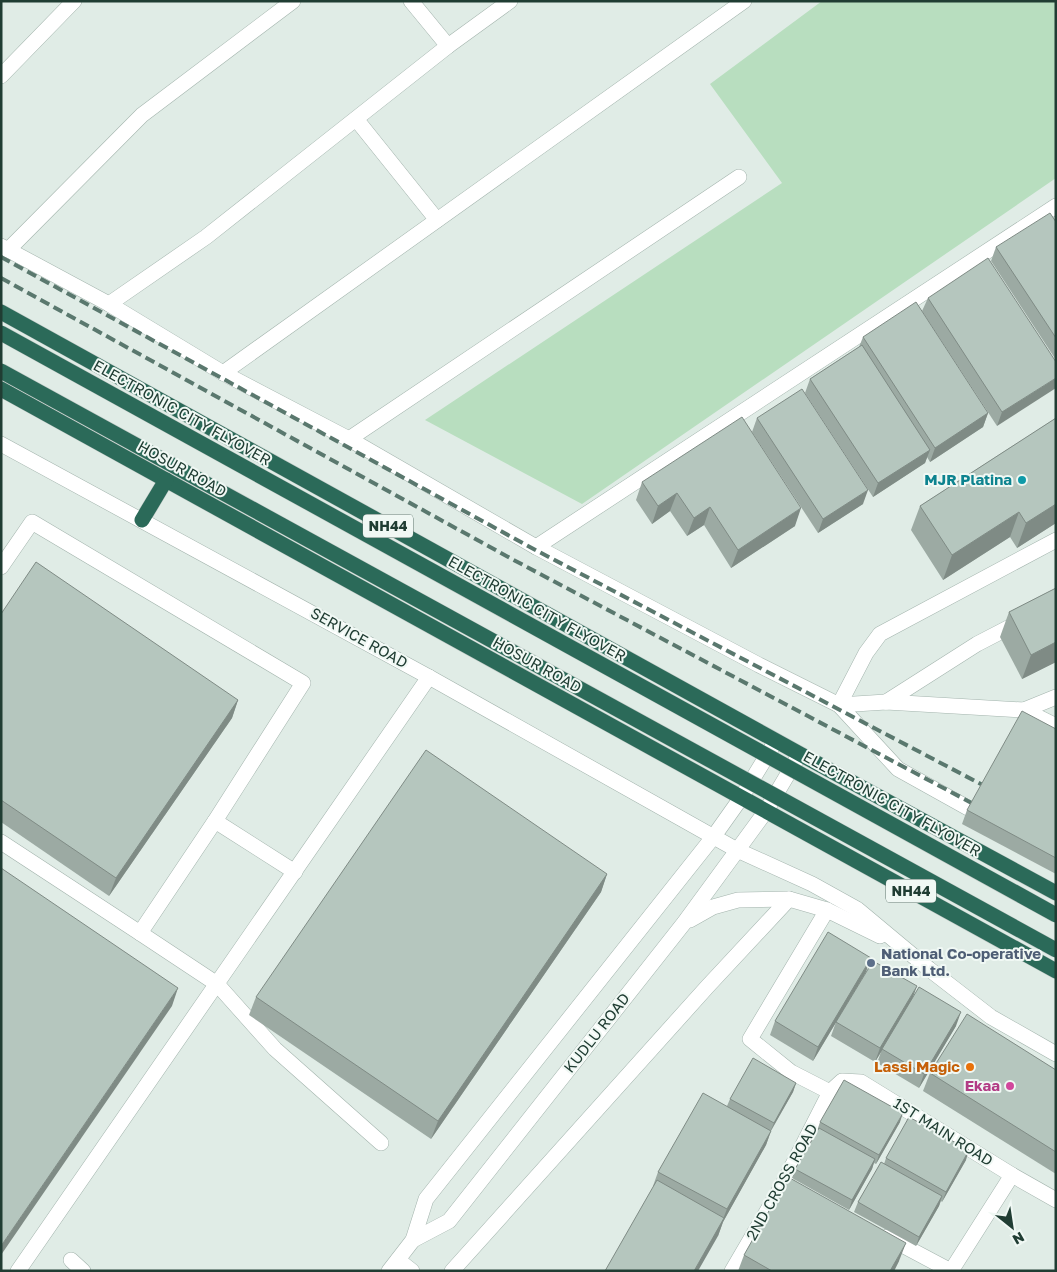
<svg xmlns="http://www.w3.org/2000/svg" width="1057" height="1272" font-family="'Golos Text',sans-serif">
	<rect width="100%" height="100%" fill="#e0ece6"/>
	<path fill="#b8debf" d="M822,1H1056V178L582,504L425,420L782,183L710,84Z"/>
	<g fill="none" stroke-linecap="round" stroke-linejoin="round">
		<g stroke="#a3b4ad" stroke-width="16">
			<g id="minor">
				<path d="M411,1L448,46"/>
				<path d="M1,76L74,1"/>
				<path d="M356,119L437,220"/>
				<path d="M1,246L109,304L223,373L349,439L536,547L759,665L839,705L898,769L986,818"/>
				<path d="M8,250L142,115L293,1"/>
				<path d="M109,304L206,237L448,46L510,1"/>
				<path d="M223,373L744,1"/>
				<path d="M349,439L739,177"/>
				<path d="M1,444L429,677L737,850L812,884L857,909L929,969L991,1017L1056,1054"/>
				<path d="M536,547L1056,206"/>
				<path d="M1,567L32,522L303,683L215,821L140,933L217,984L275,1049L381,1143"/>
				<path d="M886,702L977,644L1056,603"/>
				<path d="M839,705L866,653L880,634L1056,540"/>
				<path d="M839,705L886,702L1024,710L1056,726"/>
				<path d="M1024,710L1056,697"/>
				<path d="M215,821L295,872"/>
				<path d="M1,842L140,933"/>
				<path d="M827,910L750,1039L791,1072L830,1092"/>
				<path d="M690,920L713,907L738,900L789,899L827,910L880,936"/>
				<path d="M887,1237L951,1271L1012,1175"/>
				<path d="M413,1240L449,1221L684,923L766,811L798,757"/>
				<path d="M71,1260L83,1271"/>
				<path d="M398,1260L412,1271"/>
				<path d="M18,1271L429,677"/>
				<path d="M389,1271L413,1240L426,1199L714,836L741,798L774,744"/>
				<path d="M452,1271L707,987L789,899"/>
				<path d="M732,1271L783,1184L830,1092L842,1081L861,1082L1012,1175L1056,1200"/>
			</g>
		</g>
		<g stroke="#c1c9c6" stroke-width="16">
			<g id="highway">
				<path d="M1,312L800,754L1056,893"/>
				<path d="M1,389L1056,971"/>
				<path d="M142,520L166,480"/>
			</g>
		</g>
		<use href="#minor" stroke="#fff" stroke-width="15"/>
		<use href="#highway" stroke="#2b6a59" stroke-width="15"/>
		<g stroke="#5a786e" stroke-width="4" stroke-dasharray="10 5" stroke-linecap="butt">
			<path d="M1,257L528,546L994,791"/>
			<path d="M1,278L510,558L983,809"/>
		</g>
		<g stroke="#c1c9c6" stroke-width="16" stroke-linecap="butt">
			<g id="highway-bridge">
				<path d="M1,333L1056,915"/>
				<path d="M1,371L1056,950"/>
			</g>
		</g>
		<use href="#highway-bridge" stroke="#2b6a59" stroke-width="15"/>
	</g>
	<g fill="#9caaa3">
		<path d="M1056,222V360L991,261L996,247Z"/>
		<path d="M928,298L1056,362L997,426L922,311Z"/>
		<path d="M863,337L988,413L983,427L930,462L927,457L925,463L873,497L805,393L810,379L859,347Z"/>
		<path d="M757,418L863,504L818,533L752,432Z"/>
		<path d="M1056,418V523L1017,548L1010,537L943,580L911,530L920,506Z"/>
		<path d="M642,482L795,526L731,568L704,525L687,536L670,511L652,524L636,500Z"/>
		<path d="M1056,588V662L1022,679L1000,637L1009,612Z"/>
		<path d="M1,614L238,700L232,718L109,896L1,822Z"/>
		<path d="M1056,729V874L962,824L967,810Z"/>
		<path d="M607,874L601,892L431,1139L249,1015L256,997Z"/>
		<path d="M866,972L813,1061L770,1035L775,1021Z"/>
		<path d="M912,998L956,1026L919,1088L877,1063L881,1052L875,1062L831,1036L836,1022Z"/>
		<path d="M1056,1070V1174L923,1091L930,1073Z"/>
		<path d="M796,1083L793,1092L771,1131L766,1145L723,1222L718,1236L653,1186L658,1172L727,1106L730,1099Z"/>
		<path d="M820,1122H900L876,1164L874,1163L872,1169L849,1210L792,1178L795,1169L817,1131Z"/>
		<path d="M886,1158L966,1160L942,1202L941,1201L939,1206L916,1246L854,1212L858,1202L884,1164Z"/>
		<path d="M744,1255L899,1261L894,1271H738Z"/>
	</g>
	<g fill="#7f8b85">
		<path d="M1056,378V388L997,426L1002,412Z"/>
		<path d="M988,413L983,427L930,462L935,448Z"/>
		<path d="M930,450L925,463L873,497L878,483Z"/>
		<path d="M868,490L863,504L818,533L823,519Z"/>
		<path d="M677,493L670,511L652,524L658,506Z"/>
		<path d="M1056,504V523L1017,548L1026,523Z"/>
		<path d="M710,507L704,525L687,536L694,518Z"/>
		<path d="M801,508L795,526L731,568L738,550Z"/>
		<path d="M1019,512L1010,537L943,580L952,555Z"/>
		<path d="M1056,642V662L1022,679L1031,655Z"/>
		<path d="M238,700L232,718L109,896L116,878Z"/>
		<path d="M607,874L601,892L431,1139L438,1121Z"/>
		<path d="M871,958L866,972L813,1061L818,1047Z"/>
		<path d="M917,986L912,1000L875,1062L880,1048Z"/>
		<path d="M178,988L172,1006L1,1255V1246Z"/>
		<path d="M961,1012L956,1026L919,1088L924,1074Z"/>
		<path d="M796,1083L793,1092L770,1132L774,1123Z"/>
		<path d="M903,1113L900,1122L876,1164L879,1155Z"/>
		<path d="M771,1131L766,1145L723,1222L718,1236L698,1271H694L723,1219L727,1209Z"/>
		<path d="M969,1150L966,1160L942,1202L946,1192Z"/>
		<path d="M875,1159L872,1169L849,1210L852,1200Z"/>
		<path d="M942,1196L939,1206L916,1246L919,1237Z"/>
		<path d="M906,1243L899,1261L894,1271H890Z"/>
	</g>
	<g fill="#b5c6be" stroke="#7f8b85">
		<path d="M1050,213L1056,222V338L996,247Z"/>
		<path d="M988,258L1056,362V378L1002,412L928,298Z"/>
		<path d="M916,302L988,413L935,448L863,337Z"/>
		<path d="M862,345L930,450L878,483L810,379Z"/>
		<path d="M802,389L868,490L823,519L757,418Z"/>
		<path d="M742,417L801,508L738,550L710,507L694,518L677,493L658,506L642,482Z"/>
		<path d="M1056,418V504L1026,523L1019,512L952,555L920,506Z"/>
		<path d="M36,562L238,700L116,878L1,800V614Z"/>
		<path d="M1056,588V642L1031,655L1009,612Z"/>
		<path d="M1022,711L1056,729V858L967,810Z"/>
		<path d="M426,750L607,874L438,1121L256,997Z"/>
		<path d="M1,868L178,988L1,1246Z"/>
		<path d="M828,932L871,958L818,1047L775,1021Z"/>
		<path d="M873,961L917,986L880,1048L836,1022Z"/>
		<path d="M919,987L961,1012L924,1074L882,1049Z"/>
		<path d="M967,1014L1056,1070V1152L930,1073Z"/>
		<path d="M753,1058L796,1083L774,1123L730,1099Z"/>
		<path d="M844,1080L903,1113L879,1155L820,1122Z"/>
		<path d="M703,1093L771,1131L727,1209L658,1172Z"/>
		<path d="M909,1117L969,1150L946,1192L886,1158Z"/>
		<path d="M819,1128L875,1159L852,1200L795,1169Z"/>
		<path d="M881,1162L942,1196L919,1237L858,1202Z"/>
		<path d="M788,1177L906,1243L890,1271H772L744,1255Z"/>
		<path d="M657,1180L724,1218L694,1271H605Z"/>
	</g>
	<circle fill="#0f9aa8" stroke="#f0f8f4" stroke-width="2" cx="1022" cy="480" r="5"/>
	<circle fill="#5c6f8a" stroke="#f0f8f4" stroke-width="2" cx="871" cy="963" r="5"/>
	<circle fill="#e8710a" stroke="#f0f8f4" stroke-width="2" cx="970" cy="1067" r="5"/>
	<circle fill="#d1479c" stroke="#f0f8f4" stroke-width="2" cx="1010" cy="1086" r="5"/>
	<g text-anchor="middle" stroke-width="4" stroke-linejoin="round" paint-order="stroke">
		<g fill="#f0f8f4" stroke="#5e756d" stroke-width="1">
			<rect x="363" y="514.5" width="50" height="23" rx="4"/>
			<rect x="886" y="879.5" width="50" height="23" rx="4"/>
		</g>
		<g font-size="14" font-weight="bold" fill="#203d33">
			<text x="388" y="531">NH44</text>
			<text x="911" y="896">NH44</text>
		</g>
		<g font-size="15" fill="#203d33" stroke="#f0f8f4">
			<text transform="translate(182 413) rotate(29)" y="5">ELECTRONIC CITY FLYOVER</text>
			<text transform="translate(182 469) rotate(29)" y="5">HOSUR ROAD</text>
			<text transform="translate(537 609) rotate(29)" y="5">ELECTRONIC CITY FLYOVER</text>
			<text transform="translate(359 638) rotate(29)" y="5">SERVICE ROAD</text>
			<text transform="translate(537 665) rotate(29)" y="5">HOSUR ROAD</text>
			<text transform="translate(892 804) rotate(29)" y="5">ELECTRONIC CITY FLYOVER</text>
			<text transform="translate(597 1033) rotate(-52)" y="5">KUDLU ROAD</text>
			<text transform="translate(943 1132) rotate(32)" y="5">1ST MAIN ROAD</text>
			<text transform="translate(782 1182) rotate(-61)" y="5">2ND CROSS ROAD</text>
		</g>
		<g font-size="15" font-weight="bold" fill="#0d838f" stroke="#f0f8f4" text-anchor="end">
			<text x="1012" y="485">MJR Platina</text>
		</g>
		<g font-size="15" font-weight="bold" fill="#4e5e75" stroke="#f0f8f4" text-anchor="start">
			<text x="881" y="959">National Co-operative<tspan x="881" dy="17">Bank Ltd.</tspan></text>
		</g>
		<g font-size="15" font-weight="bold" fill="#c56008" stroke="#f0f8f4" text-anchor="end">
			<text x="960" y="1072">Lassi Magic</text>
		</g>
		<g font-size="15" font-weight="bold" fill="#b23c85" stroke="#f0f8f4" text-anchor="end">
			<text x="1000" y="1091">Ekaa</text>
		</g>
	</g>
	<rect width="1057" height="1272" fill="none" stroke="#203d33" stroke-width="5"/>
	<g transform="translate(1012 1227) rotate(150)" stroke="#f0f8f4" stroke-width="4" paint-order="stroke">
	<path d="M0-4L9 19L0 12L-9 19Z" fill="#203d33"/>
	<text y="-8" font-size="14" font-weight="bold" text-anchor="middle" fill="#203d33">N</text>
	</g>
</svg>
